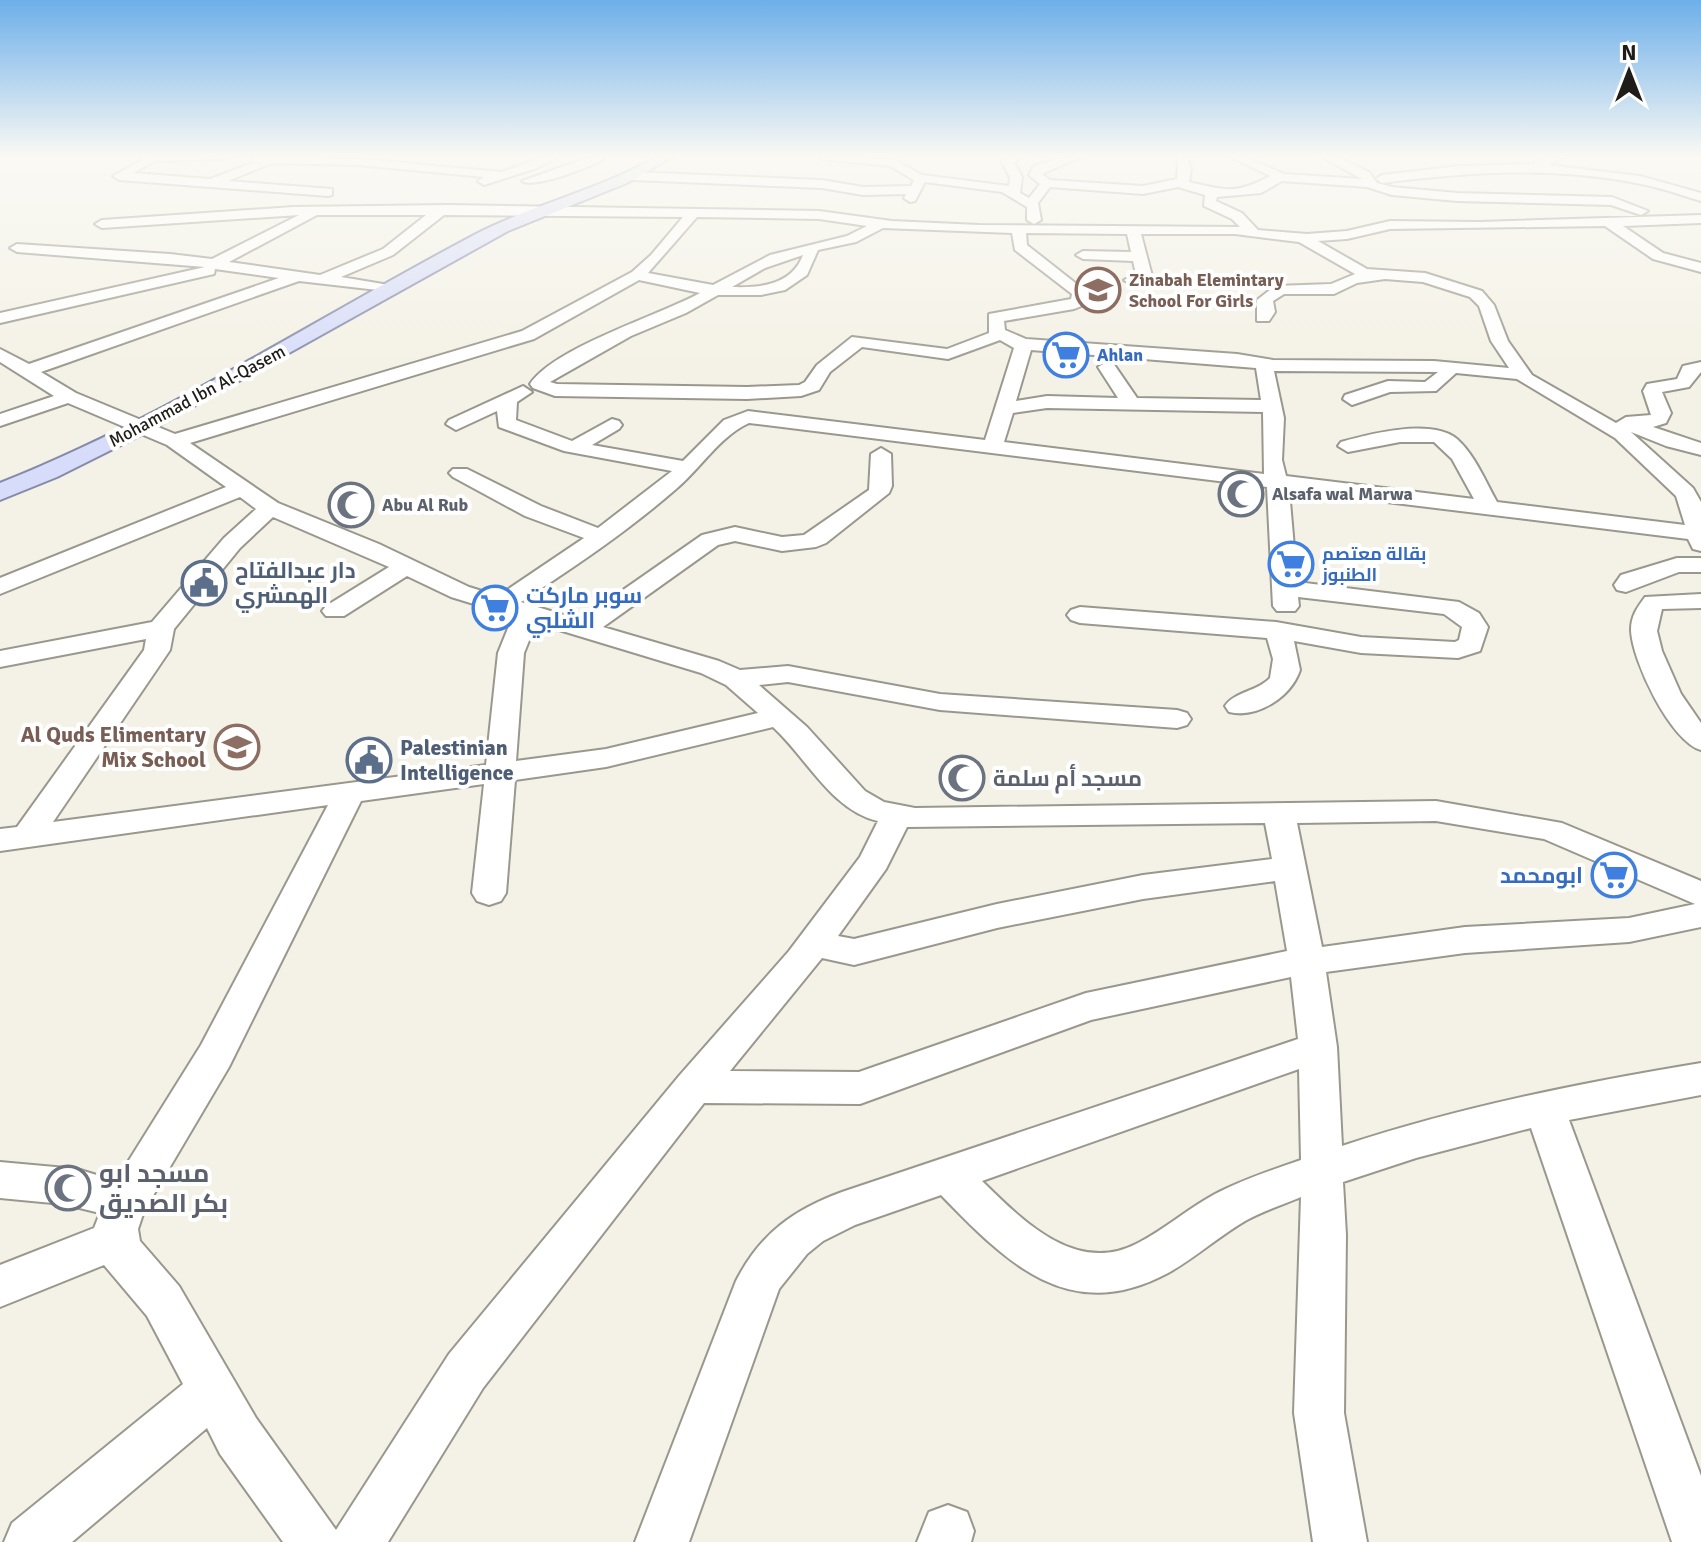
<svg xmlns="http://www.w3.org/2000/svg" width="1701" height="1542" font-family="Signika,Cairo,sans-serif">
	<rect width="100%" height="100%" fill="#f4f2e6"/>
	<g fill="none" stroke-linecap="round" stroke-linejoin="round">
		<g stroke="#9a988d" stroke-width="4">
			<g id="minor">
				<path d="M149,156H231L225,159L155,161L133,173L210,179L255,162L252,159L257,156L359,159L502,172L545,156H559L537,168L484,185L478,181L484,177L359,165L272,163L228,181L332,189V195L328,196L119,180L113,176Z"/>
				<path d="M593,156H608C595,166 534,189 522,181Z"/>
				<path d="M816,156L893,159L922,175L1009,186L1010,177L1001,161L1009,156H1024L1014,162L1022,177L1020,193L1029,198L1040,184L1029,175L1034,166L1066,156H1082L1042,174L1050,180L1143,186L1177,179L1178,157L1195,156L1188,161L1191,169L1189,182C1225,190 1235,195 1270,176L1229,156H1244L1284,174L1362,179L1320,156H1335L1369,172L1377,183L1392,187L1457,193L1612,197L1648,211L1641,215L1611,205L1457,201L1392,195L1367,187L1282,181L1261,193L1217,197L1216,201L1242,213L1258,230L1307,234L1347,231L1390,221L1480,222L1701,215V223L1623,226L1663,253L1701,263V272L1653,259L1605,226L1390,229L1347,239L1318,241L1367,269L1425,273L1482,291L1494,305L1508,341L1532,375L1616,423L1626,417L1651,415L1643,391L1647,384L1677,379L1683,366L1701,362V372L1689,387L1662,392L1671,413L1666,423L1653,427L1701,443V455L1666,446L1631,432L1693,488L1701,502V551L1693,549L1688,539L1289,490L1297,582L1459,602L1479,613L1488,627L1480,651L1458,658L1361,653L1294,641L1300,670C1291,697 1257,719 1229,712L1225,706C1234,692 1258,691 1270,678L1273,659L1267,638L1080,623L1071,620L1067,615L1071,610L1080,607L1276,622L1361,637L1455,642L1459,640L1462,627L1444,614L1298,597L1299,606L1295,611H1277L1273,606L1267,487L749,423C720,436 700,469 676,489C628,531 574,567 521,602L580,620L702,535L735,527L782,537L804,535L869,490L871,454L881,448L891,454L892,486L889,493L826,543L816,547L782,551L735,541L718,545L603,627L719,661L740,670L788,666L940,694L1177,710L1187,713L1191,719L1187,725L1177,728L940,710L788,682L759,685L807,727L865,791L884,802L915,808L1436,801L1562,823L1701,881V927L1629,942L1465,953L1326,972L1337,1047L1342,1146C1459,1107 1580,1083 1701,1063V1095L1569,1120L1701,1476V1542H1672L1531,1128L1416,1158L1343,1182L1346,1235L1344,1413L1367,1542H1313L1294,1413L1301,1197C1282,1205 1263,1211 1245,1221C1218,1237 1195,1258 1168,1273C1069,1326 1007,1263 941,1195L855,1225L823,1241L807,1254L779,1289L689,1542H635L736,1281C760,1234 793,1210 842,1192L1298,1039L1291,977L1091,1020L860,1104L704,1103L483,1388L388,1542H283L220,1454L207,1428L72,1542H4L12,1523L183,1384L147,1316L104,1265L0,1307V1265L94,1228L100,1213L63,1204L0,1198V1162L77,1169L116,1181L201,1045L328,805L0,851V829L17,827L144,650L146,639L0,667V651L152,622L224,538L256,509L240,497L0,594V578L226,487L167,445L68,403L0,426V414L54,396L0,362V349L29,364L279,278L215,269L214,274L0,323V313L205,267L17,252L10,248L17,244L170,254L212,259L299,215L102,228L95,224L102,220L293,207L448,205L819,211L892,221L979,225L1240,227L1232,219L1204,206L1205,195L1178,187L1143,194L1050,187L1038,203L1041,220L1034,224L1027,220V207L1002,192L925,182L915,201L910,202L904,198L906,194L863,195L822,188L633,180L627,176L633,172L822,180L863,187L911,186L914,180L890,166L822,159ZM317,215H426L383,249L320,275L229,262ZM444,215L683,217L651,255L632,272L522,331L175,434L76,393L41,372L299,281L395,292V286L341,277L393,255ZM697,217L819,219L867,226L847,236L770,255L713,285L648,273ZM883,228L1012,233L1015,250L1072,294L1071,299L989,314V333L947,349L852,337L817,365L805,382L799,385L747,387L557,384L550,382L631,336L686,313L718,295H761L785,290L807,275L818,250L856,242ZM1026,233L1127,234L1131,252L1083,251L1076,255L1083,259L1133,261L1136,274L1124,280L1132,285L1152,276L1141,234H1235L1299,242L1355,274L1331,284L1275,286L1257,300V321H1269L1275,312L1273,301L1284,294H1334L1357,283L1385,279L1423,282L1470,297L1479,306L1491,341L1509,368L1434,361L1273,360L1237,354L1026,339L1005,330L1004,321L1074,309L1084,305L1088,293L1027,245ZM803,255C792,285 760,288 732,287L765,268ZM639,280L700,293C658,316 555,347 530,384L533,388L555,396L747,399L801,396L819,390L830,372L862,347L948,359L1000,340L1014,348L985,440L748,411L724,420L683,461L592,445L619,429L622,425L619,421L612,419L572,441L516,420L517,402L532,392L523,386L449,420L446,424L456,430L497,411L499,427L564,451L672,471L598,528L541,506L467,469H453L449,473L453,477L525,516L584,538L498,596L469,587L379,544L278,503L190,443L534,339ZM1031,350L1256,368L1261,400L1137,398L1113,363L1107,362L1098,367L1118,398L1047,396L1016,401ZM1274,371L1438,372L1425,382L1388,381L1345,395L1343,399L1352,405L1390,392L1436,391L1456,373L1517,379L1615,438L1676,496L1685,525L1497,502C1485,481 1475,455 1457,439C1431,418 1370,434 1341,442L1338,446L1348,452L1400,442H1434L1452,459L1474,499L1286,476L1282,460L1284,418ZM1047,408L1263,412L1264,474L1004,442L1013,413ZM273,517L389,567L326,606L322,611L326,616H344L407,576L451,597L513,616L498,653L486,765L53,822L170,650L174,629L240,548ZM536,623L701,673L726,685L758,713L606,749L516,761L524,653ZM773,727C807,758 831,810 878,821L860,857L789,951L679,1076L449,1354L336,1530L256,1418L179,1286L140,1241L138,1229L144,1211L229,1067L361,801L484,784L472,893L477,901L489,905L501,901L506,893L515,780L606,767ZM1436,821L1544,839L1695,904L1629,918L1465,927L1322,947L1297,823ZM1265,823L1272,859L1143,875L997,904L854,939L838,936L886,869L907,827ZM1275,881L1287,951L1086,993L859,1072L730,1071L822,958L854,965L997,928L1143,899ZM1299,1069L1301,1160C1272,1170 1242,1180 1215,1194C1187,1209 1164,1230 1136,1244C1075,1275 1022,1220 982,1181Z"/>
				<path d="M1551,156H1566L1548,165L1640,176L1701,193V201C1681,195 1662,188 1641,184C1555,166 1469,172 1382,183L1376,179L1382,175L1459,166L1530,164Z"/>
				<path d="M1677,558H1701V572H1679L1626,592L1617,590L1614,585L1621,575Z"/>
				<path d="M1701,594V608L1662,609L1657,631L1662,651L1681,694L1701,723V750C1671,742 1632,661 1631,630C1631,616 1637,608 1645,597Z"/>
				<path d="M948,1505L967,1512L974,1531L971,1542H917L929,1512Z"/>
			</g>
		</g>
		<g stroke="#858aa9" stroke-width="4">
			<path id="major" d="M658,156H674L627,183L508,231L149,431L57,477L0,500V483C166,417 317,318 474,235C533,204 600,190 658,156Z"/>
		</g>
		<use href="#minor" fill="#fff" fill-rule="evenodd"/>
		<use href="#major" fill="#d7dcfa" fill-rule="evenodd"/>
	</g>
	<linearGradient id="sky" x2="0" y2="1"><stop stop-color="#6dafea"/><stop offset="0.42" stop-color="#faf9f4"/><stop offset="1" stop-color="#faf9f4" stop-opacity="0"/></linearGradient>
	<rect width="1701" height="372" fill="url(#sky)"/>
	<defs>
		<g id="school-ring" transform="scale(2.3)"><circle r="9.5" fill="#fff" stroke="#8d6e63" stroke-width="1.5"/><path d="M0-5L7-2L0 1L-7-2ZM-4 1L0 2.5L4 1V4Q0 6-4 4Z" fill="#8d6e63"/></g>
		<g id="supermarket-ring" transform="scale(2.3)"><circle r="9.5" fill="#fff" stroke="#3f7fe0" stroke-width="1.5"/><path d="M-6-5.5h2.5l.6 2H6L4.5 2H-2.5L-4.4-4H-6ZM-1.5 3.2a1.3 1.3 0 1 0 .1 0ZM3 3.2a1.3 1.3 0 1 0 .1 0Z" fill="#3f7fe0"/></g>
		<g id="mosque-ring" transform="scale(2.3)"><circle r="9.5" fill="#fff" stroke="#6b7280" stroke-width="1.5"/><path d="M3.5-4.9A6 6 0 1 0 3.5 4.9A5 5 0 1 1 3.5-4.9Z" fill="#6b7280"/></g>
		<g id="civic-ring" transform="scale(2.3)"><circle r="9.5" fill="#fff" stroke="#5c6f8a" stroke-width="1.5"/><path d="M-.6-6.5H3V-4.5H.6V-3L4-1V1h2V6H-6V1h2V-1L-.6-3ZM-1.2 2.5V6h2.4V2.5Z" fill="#5c6f8a"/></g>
	</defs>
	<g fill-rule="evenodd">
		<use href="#school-ring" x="1098" y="290"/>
		<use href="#supermarket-ring" x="1066" y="355"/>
		<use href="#mosque-ring" x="1241" y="494"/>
		<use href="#mosque-ring" x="351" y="505"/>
		<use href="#supermarket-ring" x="1291" y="564"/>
		<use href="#civic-ring" x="204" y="583"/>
		<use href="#supermarket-ring" x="495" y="608"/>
		<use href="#school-ring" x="237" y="747"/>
		<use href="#civic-ring" x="369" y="760"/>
		<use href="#mosque-ring" x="962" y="778"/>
		<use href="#supermarket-ring" x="1614" y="875"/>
		<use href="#mosque-ring" x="68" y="1188"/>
	</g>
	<g text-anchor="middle" stroke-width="8" stroke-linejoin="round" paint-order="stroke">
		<g font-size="18" font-weight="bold" fill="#785e54" stroke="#fff" text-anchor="start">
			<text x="1129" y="286">Zinabah Elemintary<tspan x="1129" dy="21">School For Girls</tspan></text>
		</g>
		<g font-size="18" font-weight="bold" fill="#366cbe" stroke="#fff" text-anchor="start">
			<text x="1097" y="361">Ahlan</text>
			<text x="1322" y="560">بقالة معتصم<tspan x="1322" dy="21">الطنبوز</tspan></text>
		</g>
		<g font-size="18" fill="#1e1d19" stroke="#fff">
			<text transform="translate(197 396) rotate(-28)" y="6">Mohammad Ibn Al-Qasem</text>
		</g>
		<g font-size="18" font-weight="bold" fill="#5b616d" stroke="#fff" text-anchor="start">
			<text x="1272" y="500">Alsafa wal Marwa</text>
			<text x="382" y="511">Abu Al Rub</text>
		</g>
		<g font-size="22" font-weight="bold" fill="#4e5e75" stroke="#fff" text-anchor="start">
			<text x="235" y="578">دار عبدالفتاح<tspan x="235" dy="25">الهمشري</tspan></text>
			<text x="400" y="755">Palestinian<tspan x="400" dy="25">Intelligence</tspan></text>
		</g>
		<g font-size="22" font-weight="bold" fill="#366cbe" stroke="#fff" text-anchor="start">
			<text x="526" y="603">سوبر ماركت<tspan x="526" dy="25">الشلبي</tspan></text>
			<text x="1583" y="883" text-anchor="end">ابومحمد</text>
		</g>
		<g font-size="22" font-weight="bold" fill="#785e54" stroke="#fff" text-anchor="end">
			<text x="206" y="742">Al Quds Elimentary<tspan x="206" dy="25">Mix School</tspan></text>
		</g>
		<g font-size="22" font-weight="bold" fill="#5b616d" stroke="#fff" text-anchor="start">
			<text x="993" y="786">مسجد أم سلمة</text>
		</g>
		<g font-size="26" font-weight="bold" fill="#5b616d" stroke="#fff" text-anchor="start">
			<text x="99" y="1182">مسجد ابو<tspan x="99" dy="30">بكر الصديق</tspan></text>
		</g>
	</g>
	<g transform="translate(1629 72)" stroke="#ffffff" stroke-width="6" paint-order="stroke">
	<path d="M0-6L14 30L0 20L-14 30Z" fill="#1e1d19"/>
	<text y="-12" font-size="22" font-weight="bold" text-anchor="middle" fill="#1e1d19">N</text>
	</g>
</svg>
